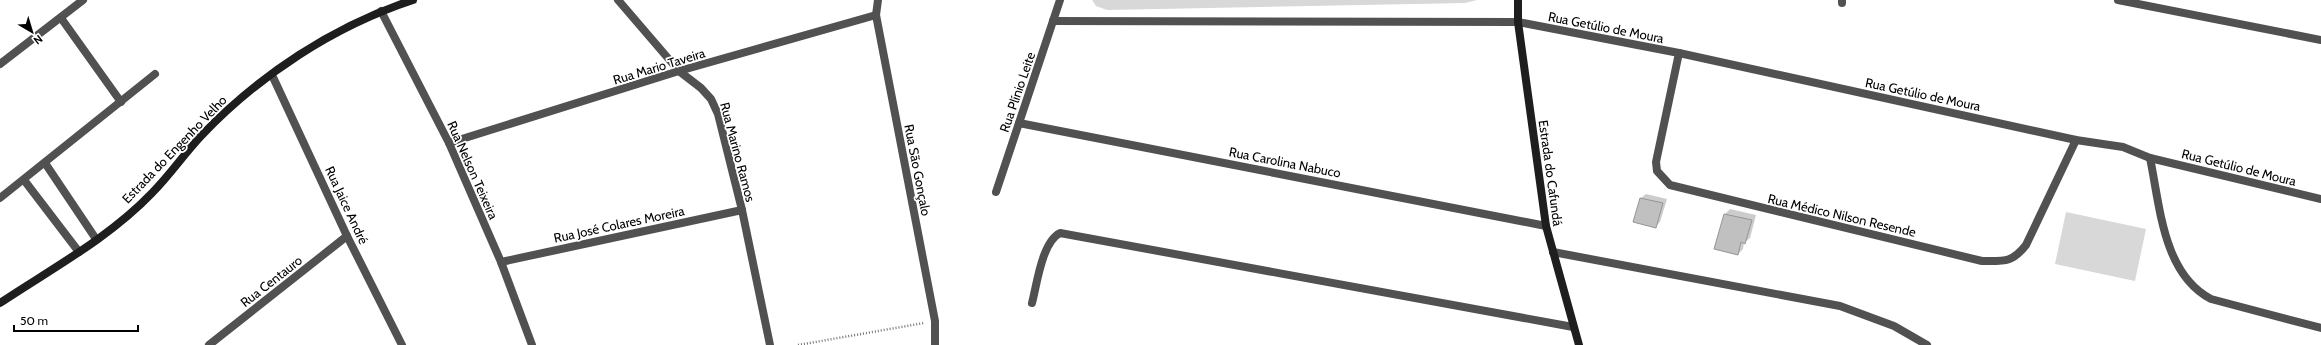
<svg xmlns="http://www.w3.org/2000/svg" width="2321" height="345" font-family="Cabin,sans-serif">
	<rect width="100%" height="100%" fill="#fff"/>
	<g fill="#d8d8d8">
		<path d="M1092,0H1477L1465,3L1107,10L1096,6Z"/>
		<path d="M2066,212L2146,229L2135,281L2055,264Z"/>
	</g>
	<g fill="#0003">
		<path d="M1646,194L1667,199L1660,222L1655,227L1641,198Z"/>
		<path d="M1730,209L1756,215L1750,238L1744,243L1743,249L1738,254L1725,214Z"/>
	</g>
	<g fill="#c0c0c0" stroke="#959595">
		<path d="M1640,198L1663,203L1656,228L1633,222Z"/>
		<path d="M1724,214L1752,220L1745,244L1741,242L1738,255L1714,249Z"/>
	</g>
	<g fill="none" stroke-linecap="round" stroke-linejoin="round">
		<path stroke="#737373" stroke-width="2.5" stroke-dasharray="1 2" stroke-linecap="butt" d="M798,345L924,323"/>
		<g stroke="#515151" stroke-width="8">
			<path d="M618,0L679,71L701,88L711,99L718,114L742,210L770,345"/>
			<path d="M878,0L876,15L935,321V345"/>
			<path d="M2118,0L2321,40"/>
			<path d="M1842,3V0"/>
			<path d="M381,11L449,143L501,262L532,345"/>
			<path d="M61,18L121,102"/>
			<path d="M1053,21L1518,22L1679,53L2076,140L2123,147L2150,158L2321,199"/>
			<path d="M1679,53L1656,162L1657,171L1670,185L1982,261C2004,261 2012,263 2026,245L2076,140"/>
			<path d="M0,64L83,0"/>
			<path d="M272,75L347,236L402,345"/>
			<path d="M1019,123L1546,226"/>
			<path d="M449,143L679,71L876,15"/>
			<path d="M2150,158C2160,206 2163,274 2211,299L2321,328"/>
			<path d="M45,163L96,239"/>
			<path d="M24,180L79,252"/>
			<path d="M996,192L1060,0"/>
			<path d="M0,198L155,74"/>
			<path d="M1553,252L1840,306L1894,326L1927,345"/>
			<path d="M501,262L742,210"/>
			<path d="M1032,303C1037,284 1042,242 1060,233L1573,327"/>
			<path d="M209,345L347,236"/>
		</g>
		<g stroke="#1e1e1e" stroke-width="8">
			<path d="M1518,0V22L1546,226L1579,345"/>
			<path d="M0,303C51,269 109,238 152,193C170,175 184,154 201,136C259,75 334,26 413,0"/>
		</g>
	</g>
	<g text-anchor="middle" stroke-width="3.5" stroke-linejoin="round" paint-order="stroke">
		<g font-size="13" fill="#000" stroke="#fff">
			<text transform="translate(1606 27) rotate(11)" y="5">Rua Getúlio de Moura</text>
			<text transform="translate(659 66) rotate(-17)" y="5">Rua Mario Taveira</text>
			<text transform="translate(1017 92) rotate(-71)" y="5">Rua Plínio Leite</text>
			<text transform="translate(1923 94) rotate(12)" y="5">Rua Getúlio de Moura</text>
			<text transform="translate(174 149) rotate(-46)" y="5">Estrada do Engenho Velho</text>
			<text transform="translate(738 152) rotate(75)" y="5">Rua Marino Ramos</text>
			<text transform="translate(1285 162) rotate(11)" y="5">Rua Carolina Nabuco</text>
			<text transform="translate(2239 167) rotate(14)" y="5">Rua Getúlio de Moura</text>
			<text transform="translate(473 170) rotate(66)" y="5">Rua Nelson Teixeira</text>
			<text transform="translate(918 170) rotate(79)" y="5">Rua São Gonçalo</text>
			<text transform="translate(1551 173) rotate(82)" y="5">Estrada do Cafundá</text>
			<text transform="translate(347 205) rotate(65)" y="5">Rua Jaice André</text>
			<text transform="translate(1842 215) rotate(13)" y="5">Rua Médico Nilson Resende</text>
			<text transform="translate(619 224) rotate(-12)" y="5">Rua José Colares Moreira</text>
			<text transform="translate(271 281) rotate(-38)" y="5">Rua Centauro</text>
		</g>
	</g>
	<g transform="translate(32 32) rotate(142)" stroke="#ffffff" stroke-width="3" paint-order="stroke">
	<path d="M0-3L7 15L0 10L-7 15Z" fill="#000000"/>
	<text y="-6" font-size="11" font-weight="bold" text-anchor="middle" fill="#000000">N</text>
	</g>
	<path d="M14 325v6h124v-6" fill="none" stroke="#000000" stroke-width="2"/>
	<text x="20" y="325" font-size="12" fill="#000000" stroke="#ffffff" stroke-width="3" paint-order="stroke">50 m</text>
</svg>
